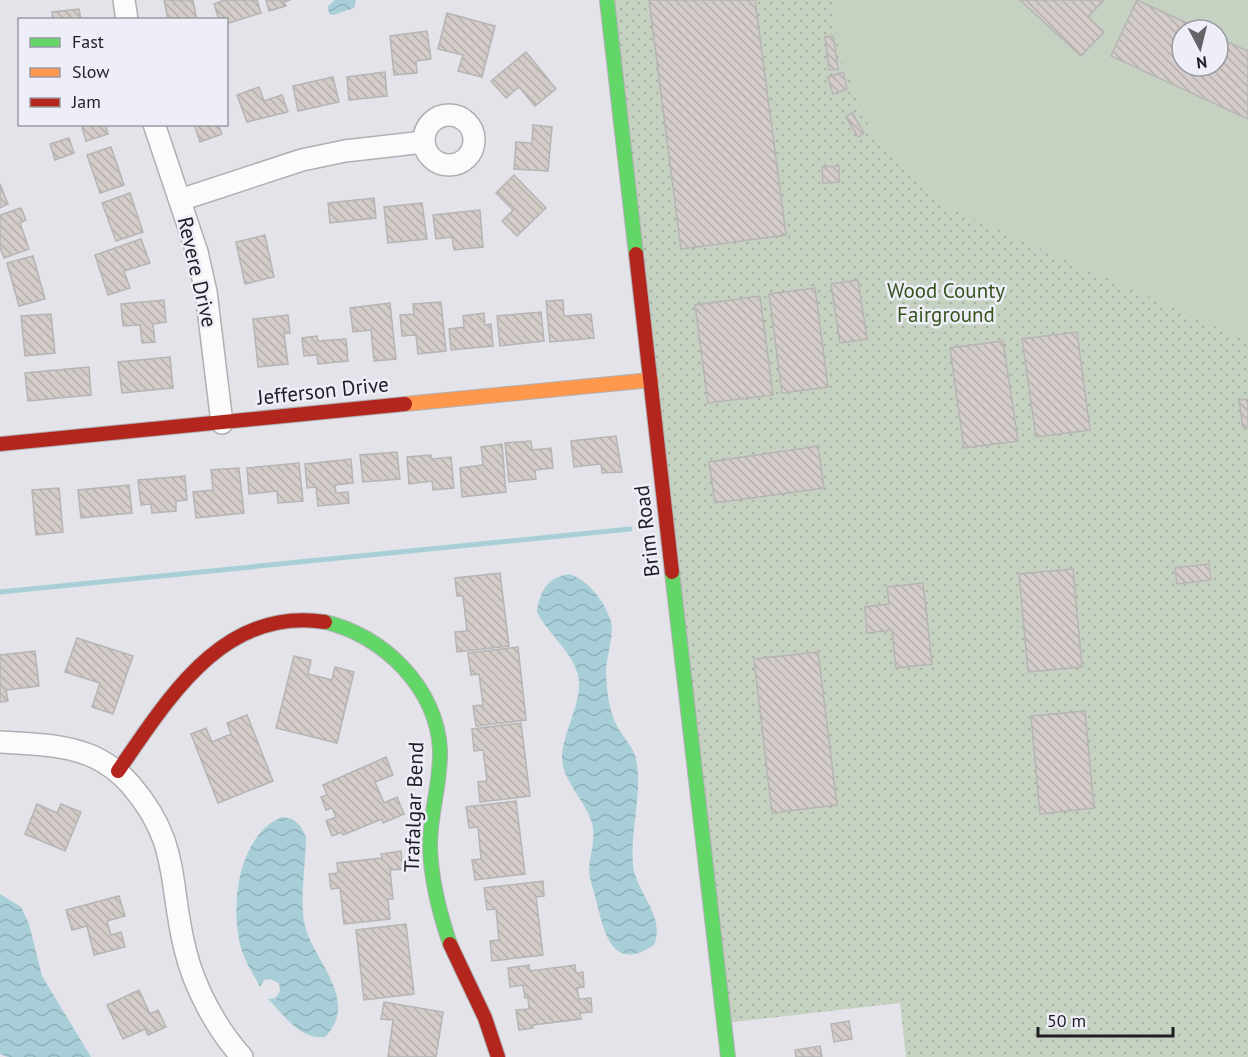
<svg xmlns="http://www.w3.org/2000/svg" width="1248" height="1057" font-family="'PT Sans',sans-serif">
	<defs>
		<pattern id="park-dots" width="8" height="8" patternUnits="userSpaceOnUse" patternTransform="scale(1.5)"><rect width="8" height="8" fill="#c6d2c1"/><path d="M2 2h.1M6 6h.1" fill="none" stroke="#aab4a6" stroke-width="1.8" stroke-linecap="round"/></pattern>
		<pattern id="water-waves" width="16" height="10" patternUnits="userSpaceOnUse" patternTransform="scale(1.5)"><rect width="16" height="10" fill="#a8cfd8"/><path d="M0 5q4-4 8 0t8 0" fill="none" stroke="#90b1b9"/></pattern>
		<pattern id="building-back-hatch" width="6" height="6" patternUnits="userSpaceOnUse" patternTransform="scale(1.5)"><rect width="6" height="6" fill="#d3ccc9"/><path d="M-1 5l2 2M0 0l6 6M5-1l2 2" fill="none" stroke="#b5afac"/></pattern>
	</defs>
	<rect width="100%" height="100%" fill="#e3e3e9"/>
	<path fill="url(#park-dots)" fill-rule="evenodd" d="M607,0H1248V1057H906L900,1003L725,1023ZM1182,30H1218V66H1182Z"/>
	<path fill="#c6d2c1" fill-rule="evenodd" d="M832,0H1248V341L936,202L873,136L839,54ZM1182,30H1218V66H1182Z"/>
	<g fill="url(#water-waves)">
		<path d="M335,0H356L354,8L333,15L329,14L328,6Z"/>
		<path d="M570,574C588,581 602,598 609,616C617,634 605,656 606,675C607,692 609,712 618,728C624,738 634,748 636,759C643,793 630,829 633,864C635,892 666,915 654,945C614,972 605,936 597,904C595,894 589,879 589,869C590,853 596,840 592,823C586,801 562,781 562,757C563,732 581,704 579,681C577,655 548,635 537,612C540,590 548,577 570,574Z"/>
		<path d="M282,817C296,818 301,825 306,837C306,863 299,902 305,926C315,963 360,1001 325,1037C300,1040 285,1016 268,999L276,998L280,991L279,983L271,979L264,980L260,987C253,973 243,959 240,944C230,904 239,834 282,817Z"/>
		<path d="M0,894L21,907L29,924L42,976L91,1057H8L0,1054Z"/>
	</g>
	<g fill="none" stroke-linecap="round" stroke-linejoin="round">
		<path stroke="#a8cfd8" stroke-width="5" d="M0,592L630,529"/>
	</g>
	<g fill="url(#building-back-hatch)" stroke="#b6b4b5" stroke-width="1.5">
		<path d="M164,0H193L197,20H168Z"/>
		<path d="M224,0H257L261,13L226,24V20H219L214,4Z"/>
		<path d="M266,0H290L284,2L286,6L269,11Z"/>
		<path d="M649,0H755L786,235L681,249Z"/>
		<path d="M1020,0H1104L1088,17L1104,32L1081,56Z"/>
		<path d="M1137,0L1202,30H1182V66H1218V38L1248,51V119L1111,56Z"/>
		<path d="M79,9L81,20H53L52,12Z"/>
		<path d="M447,13L495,26L482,77L458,71L463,55L438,49Z"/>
		<path d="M427,31L431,59L416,61L417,73L394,75L390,36Z"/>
		<path d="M833,36L838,69L829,70L825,37Z"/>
		<path d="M526,52L556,89L535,106L519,87L506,98L491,81Z"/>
		<path d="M385,72L387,96L349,100L347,77Z"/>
		<path d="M843,72L847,89L833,94L828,77Z"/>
		<path d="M333,77L339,102L298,111L293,86Z"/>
		<path d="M259,87L264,101L282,95L288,112L247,122L237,95Z"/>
		<path d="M852,113L864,133L858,137L846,117Z"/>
		<path d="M81,124H105L108,134L86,141Z"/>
		<path d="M194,124H218L222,134L200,142Z"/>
		<path d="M533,125L552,127L548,171L514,169L516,142L532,143Z"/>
		<path d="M69,138L74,153L55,160L50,144Z"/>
		<path d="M111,147L124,185L100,193L87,155Z"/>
		<path d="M839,166V182L823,183L822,167Z"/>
		<path d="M514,175L546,208L517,236L502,221L513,210L496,193Z"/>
		<path d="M0,184L8,204L0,208Z"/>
		<path d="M130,193L143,232L116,241L102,203Z"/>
		<path d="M374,198L376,218L330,223L328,203Z"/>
		<path d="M422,203L427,239L388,243L384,207Z"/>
		<path d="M21,208L26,220L20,223L29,249L4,258L0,247V215Z"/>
		<path d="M480,210L483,247L454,250L452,237L436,239L433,215Z"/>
		<path d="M265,235L274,277L245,284L236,242Z"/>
		<path d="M141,239L150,263L124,271L130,288L108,295L95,255Z"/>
		<path d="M33,256L45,299L19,306L7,263Z"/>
		<path d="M858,280L867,339L840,343L831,284Z"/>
		<path d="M815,288L828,387L782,393L769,294Z"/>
		<path d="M760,296L773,395L708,403L695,305Z"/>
		<path d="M164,300L166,322L153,324L155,342L142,343L140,325L123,326L121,304Z"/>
		<path d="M563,300L564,316L591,314L594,338L550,342L546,301Z"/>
		<path d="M441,302L446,351L418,354L416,335L402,336L400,315L414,314L413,304Z"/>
		<path d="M390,303L396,359L374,361L371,330L353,332L350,308Z"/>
		<path d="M541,312L544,341L500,346L497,316Z"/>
		<path d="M484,313L485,325L491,324L493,346L451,350L449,329L464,327L463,316Z"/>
		<path d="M51,314L55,353L25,356L21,316Z"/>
		<path d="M288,315L290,333H284L288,364L258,367L253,319Z"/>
		<path d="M1077,332L1090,430L1036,437L1022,339Z"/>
		<path d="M317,336L318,341L346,339L348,361L318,364L317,355L304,356L302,338Z"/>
		<path d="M1003,341L1018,441L964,448L950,348Z"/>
		<path d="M170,357L173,388L122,393L118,362Z"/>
		<path d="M89,367L91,395L28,401L25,373Z"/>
		<path d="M1248,399V427H1243L1239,400Z"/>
		<path d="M616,436L622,472L602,473L601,464L574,467L571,441Z"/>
		<path d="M531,441L532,450L551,448L553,468L535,470L536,479L509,482L505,443Z"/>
		<path d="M502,444L506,492L462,497L460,468L483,465L481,447Z"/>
		<path d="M818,446L824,488L715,503L709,462Z"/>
		<path d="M397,452L400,479L363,482L360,455Z"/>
		<path d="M431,455V459L451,457L454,488L433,490L432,481L409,484L407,457Z"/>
		<path d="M351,459L353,483L335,485L336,493L348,492L349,503L318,506L316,487L307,488L305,464Z"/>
		<path d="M299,463L303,501L278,503L277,491L249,494L247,468Z"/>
		<path d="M239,468L244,513L196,518L193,492L213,490L211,470Z"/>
		<path d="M185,476L187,500L176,501V511L152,513L151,504L141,505L138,480Z"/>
		<path d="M129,485L132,513L81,518L78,490Z"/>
		<path d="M59,488L63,532L36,535L32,490Z"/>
		<path d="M1209,564L1211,580L1177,584L1175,568Z"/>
		<path d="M1073,569L1082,667L1028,672L1019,574Z"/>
		<path d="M500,573L509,646L457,652L455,632L467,631L463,596H457L455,578Z"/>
		<path d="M923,583L932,664L896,668L892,630L867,633L865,607L889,604L887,587Z"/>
		<path d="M77,638L133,656L113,714L92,707L100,683L65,672Z"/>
		<path d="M518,647L526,720L476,726L473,706L483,705L479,674L471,675L468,653Z"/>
		<path d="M35,651L39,686L6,690L8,701L0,702V655Z"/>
		<path d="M818,652L837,805L772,813L754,659Z"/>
		<path d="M294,656L311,660L308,674L332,680L335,667L354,672L337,743L276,728Z"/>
		<path d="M1085,711L1094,808L1040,814L1031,716Z"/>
		<path d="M247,715L273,781L218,803L191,734L206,728L212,742L231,734L227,723Z"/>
		<path d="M521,723L530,796L480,802L478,782L487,781L483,750L474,751L472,729Z"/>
		<path d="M386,757L393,775L375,782L384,803L397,797L404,814L383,823L382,819L343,835L342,832L332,836L326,821L336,817L332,808L326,810L321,797L327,795L323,785Z"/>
		<path d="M516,801L525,874L475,880L472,860L481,859L478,827L469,828L466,807Z"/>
		<path d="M37,804L57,813L61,804L81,812L65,851L25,834Z"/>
		<path d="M401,851L403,869L390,870L393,899H388L390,919L344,924L340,888L331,889L329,874L338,873L337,863L382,858L381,854Z"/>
		<path d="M543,881L544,896L536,897L543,955L492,961L490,941L499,940L496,909L487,910L484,888Z"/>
		<path d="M119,896L125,916L107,921L111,935L121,932L125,947L94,955L87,926L72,930L66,910Z"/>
		<path d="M406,924L414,994L364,1000L356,930Z"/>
		<path d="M529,965L530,971L575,965L576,973L583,972L584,987L577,988L579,999L591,998L592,1012L580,1013L581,1019L533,1025V1028L519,1030L516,1010L529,1009L528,998H525L523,985L510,987L508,968Z"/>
		<path d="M139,990L150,1014L158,1010L166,1027L148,1035L145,1029L123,1039L107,1005Z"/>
		<path d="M384,1002L443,1012L436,1057H388L393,1020L381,1019Z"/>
		<path d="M849,1021L852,1039L834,1042L831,1024Z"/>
		<path d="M820,1046L822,1057H796L795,1050Z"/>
	</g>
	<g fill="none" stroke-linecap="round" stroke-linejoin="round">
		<g stroke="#b0b0b4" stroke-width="24">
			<g id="street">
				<path d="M124,0L127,20"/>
				<circle cx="449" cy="140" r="25"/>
				<path d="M154,124L197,252L206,292L222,423"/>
				<path d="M180,200L302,160L345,151L424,142"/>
				<path d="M0,742C32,744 64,744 94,757C109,764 119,772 130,784C181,843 168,881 185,949C194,987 216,1028 242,1057"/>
			</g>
		</g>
		<g stroke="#b0b0b4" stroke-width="16">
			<g id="fast">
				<path d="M607,0L636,254"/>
				<path d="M672,572L728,1057"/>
				<path d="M325,622C383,635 437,688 440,750C441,782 430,813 430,846C431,880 439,912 450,944"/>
			</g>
		</g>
		<g stroke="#b0b0b4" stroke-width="16">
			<path id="slow" d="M405,404L651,380"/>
		</g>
		<g stroke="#b0b0b4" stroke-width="16">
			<g id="jam">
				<path d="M636,254L672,572"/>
				<path d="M0,444L405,404"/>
				<path d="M118,771C168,699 223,606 325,622"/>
				<path d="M450,944L485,1018L498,1057"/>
			</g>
		</g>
		<use href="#street" stroke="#fbfbfc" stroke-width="21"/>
		<use href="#fast" stroke="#63d668" stroke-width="14"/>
		<use href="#slow" stroke="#ff974d" stroke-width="14"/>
		<use href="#jam" stroke="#b3261e" stroke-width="14"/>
	</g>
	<g text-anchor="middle" stroke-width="5" stroke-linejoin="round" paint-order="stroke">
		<g font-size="21" fill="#1e1e22" stroke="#eeeef9">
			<text transform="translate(197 272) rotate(77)" y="7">Revere Drive</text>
			<text transform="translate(323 391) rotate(-6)" y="7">Jefferson Drive</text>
			<text transform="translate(647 531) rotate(-97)" y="7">Brim Road</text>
			<text transform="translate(414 807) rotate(-88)" y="7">Trafalgar Bend</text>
		</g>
		<g font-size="21" fill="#35531b" stroke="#eeeef9">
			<text x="946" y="298">Wood County<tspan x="946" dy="24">Fairground</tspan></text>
		</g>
	</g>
	<rect x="18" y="18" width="210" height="108" fill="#eeeef9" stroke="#9b9ba3" stroke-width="1.5"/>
	<rect x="30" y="38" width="30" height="9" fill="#63d668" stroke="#9b9ba3" stroke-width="1.5"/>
	<text x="72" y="48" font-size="18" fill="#1e1e22">Fast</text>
	<rect x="30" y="68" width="30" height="9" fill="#ff974d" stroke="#9b9ba3" stroke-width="1.5"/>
	<text x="72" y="78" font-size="18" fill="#1e1e22">Slow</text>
	<rect x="30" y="98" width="30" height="9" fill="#b3261e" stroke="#9b9ba3" stroke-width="1.5"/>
	<text x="72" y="108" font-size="18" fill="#1e1e22">Jam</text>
	<g transform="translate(1200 48) rotate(173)"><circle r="28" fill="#eeeef9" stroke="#9b9ba3" stroke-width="1.5"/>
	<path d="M0-4.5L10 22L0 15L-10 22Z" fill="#636368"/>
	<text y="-9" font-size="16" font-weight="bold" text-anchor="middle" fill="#1e1e22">N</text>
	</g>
	<path d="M1038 1027v9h135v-9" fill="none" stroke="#1e1e22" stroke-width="3"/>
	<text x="1047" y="1027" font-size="18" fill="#1e1e22" stroke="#eeeef9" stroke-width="4.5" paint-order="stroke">50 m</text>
</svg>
